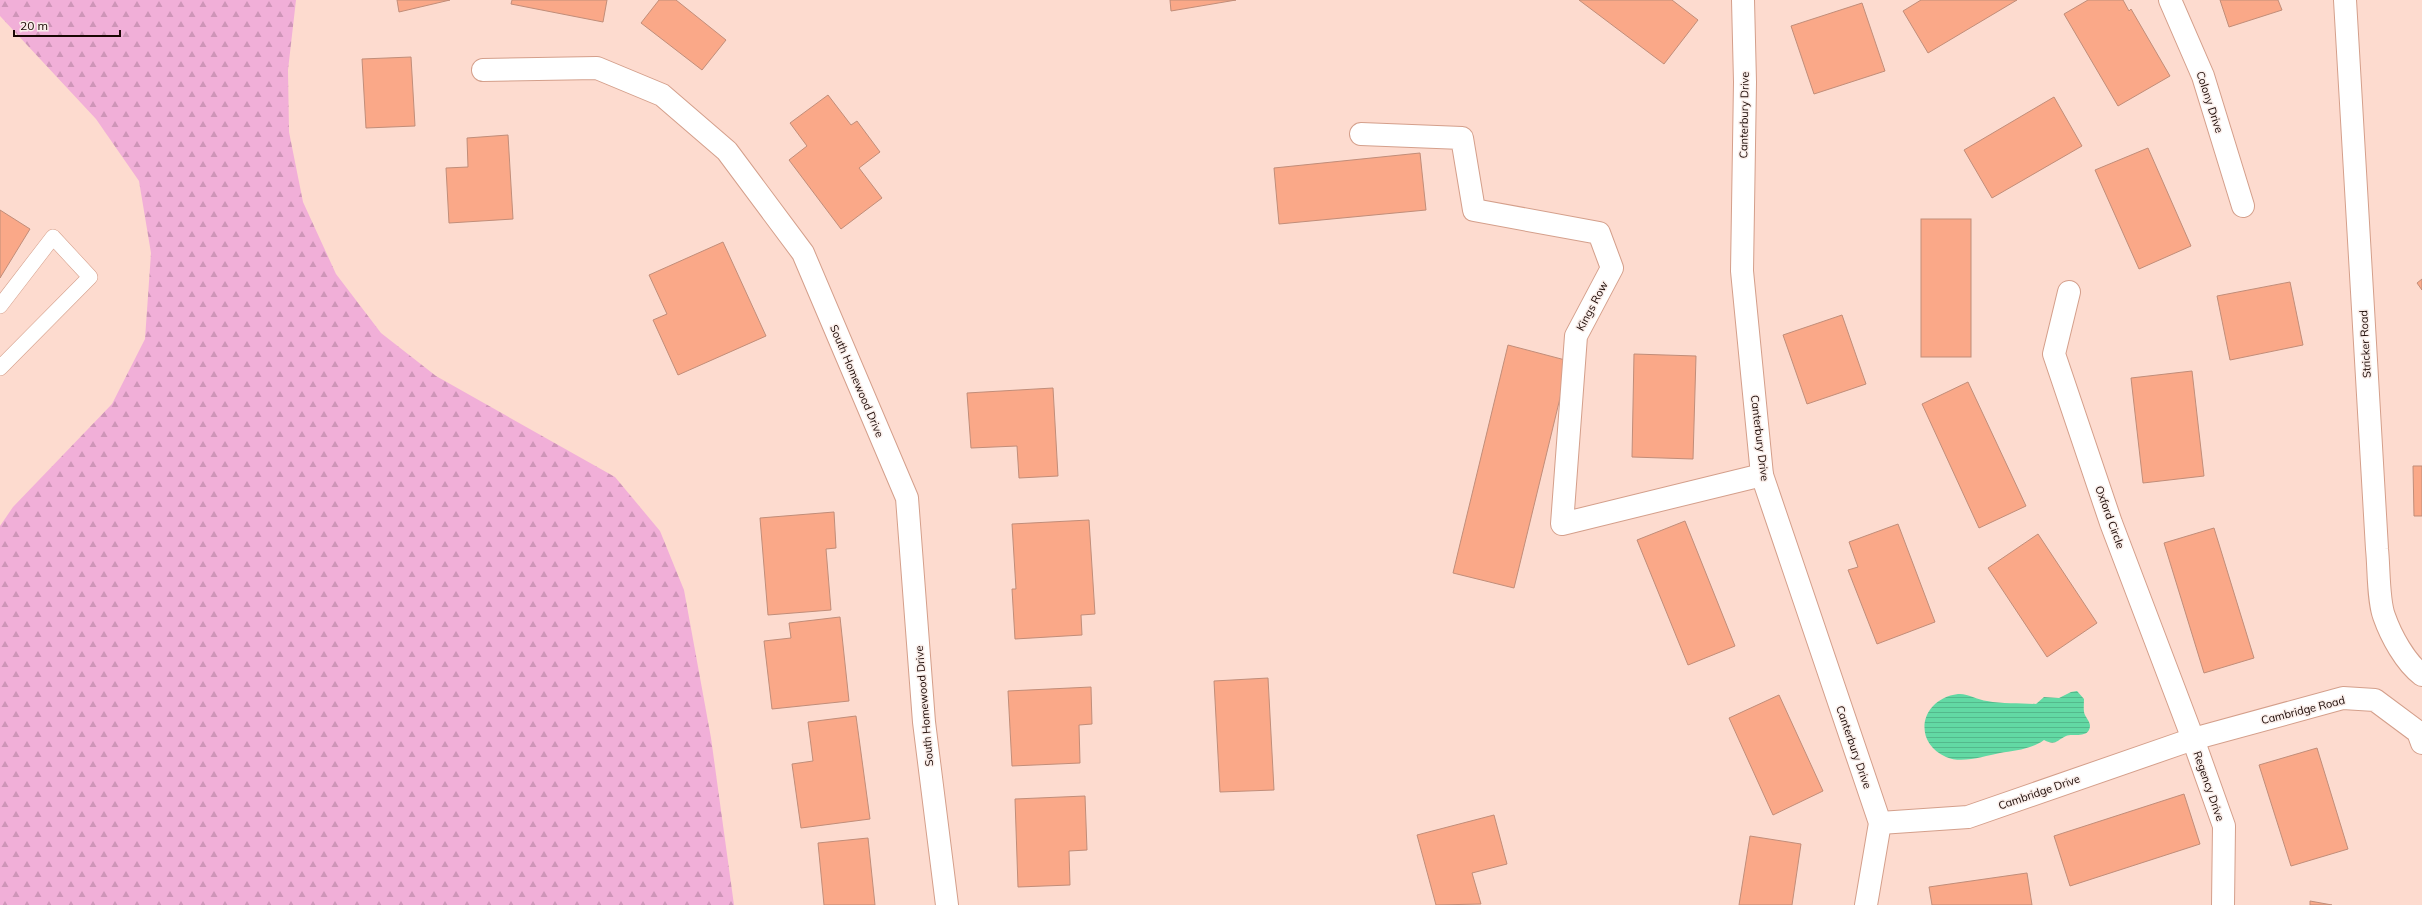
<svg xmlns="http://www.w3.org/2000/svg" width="2422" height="905" font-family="Mulish,sans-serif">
	<defs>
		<pattern id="forest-firs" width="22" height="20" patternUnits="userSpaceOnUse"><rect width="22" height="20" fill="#f1afd8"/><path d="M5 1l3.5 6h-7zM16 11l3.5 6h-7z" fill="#ce95b8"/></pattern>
		<pattern id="water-rules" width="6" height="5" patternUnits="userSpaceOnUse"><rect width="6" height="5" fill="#62d9a4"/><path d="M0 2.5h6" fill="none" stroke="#54b98c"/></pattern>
	</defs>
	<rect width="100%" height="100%" fill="#fddbcf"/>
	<path fill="url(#forest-firs)" d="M0,0H296L288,70L289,132L303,202L336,274L381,333L436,376L615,477L660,531L684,590L711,738L734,905H0V526L13,507L112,404L145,339L151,253L139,181L96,119L0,16Z"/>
	<path fill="url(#water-rules)" d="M2077,691L2084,699C2084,704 2083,711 2085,715C2087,719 2090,722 2090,726C2089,739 2073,733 2066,736C2056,741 2055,746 2044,740C2032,749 2014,751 2000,753C1984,756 1962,764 1946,757C1912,742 1920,699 1958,694C1967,693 1978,700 1987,701C2003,704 2020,703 2036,704L2044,697L2059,698L2071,692Z"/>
	<g fill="#faa888" stroke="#c18d79">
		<path d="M397,0H450L399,12Z"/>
		<path d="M512,0H607L603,22L511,4Z"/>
		<path d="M659,0H676L726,40L702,70L641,23Z"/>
		<path d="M1170,0H1236L1171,11Z"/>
		<path d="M1579,0H1672L1698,20L1664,64Z"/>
		<path d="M1921,0H2017L1928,53L1903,11Z"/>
		<path d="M2088,0H2123L2129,11L2131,9L2170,76L2118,106L2064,14Z"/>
		<path d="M2220,0H2278L2282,10L2229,27Z"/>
		<path d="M1862,3L1885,71L1814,94L1791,26Z"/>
		<path d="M411,57L415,126L366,128L362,59Z"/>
		<path d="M828,95L851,125L857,121L880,152L859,168L882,198L841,229L789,160L807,146L790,123Z"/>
		<path d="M2054,97L2082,146L1992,198L1964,150Z"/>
		<path d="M508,135L513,219L449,223L446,168L468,167L467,138Z"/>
		<path d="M2148,148L2191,246L2139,269L2095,170Z"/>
		<path d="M1420,153L1426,210L1279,224L1274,168Z"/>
		<path d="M0,210L30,229L0,278Z"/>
		<rect x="1921" y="219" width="50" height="138"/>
		<path d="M723,242L766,336L678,375L653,320L667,314L649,275Z"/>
		<path d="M2422,279V290L2417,283Z"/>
		<path d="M2290,282L2303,345L2230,360L2217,296Z"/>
		<path d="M1842,315L1866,384L1807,404L1783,335Z"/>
		<path d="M1508,345L1569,361L1514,588L1453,573Z"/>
		<path d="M1634,354L1696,356L1693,459L1632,457Z"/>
		<path d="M2192,371L2204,476L2143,483L2131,378Z"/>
		<path d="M1968,382L2026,506L1979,528L1922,404Z"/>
		<path d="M1053,388L1058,476L1019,478L1017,446L971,448L967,393Z"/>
		<path d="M2413,466H2422V516H2414Z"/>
		<path d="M834,512L836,548L826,549L831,610L768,615L760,518Z"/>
		<path d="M1089,520L1095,614L1081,615L1082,635L1015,639L1012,589H1016L1012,524Z"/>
		<path d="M1685,521L1735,646L1688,665L1637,540Z"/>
		<path d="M1898,524L1935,622L1877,644L1848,570L1858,567L1849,542Z"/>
		<path d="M2214,528L2254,658L2204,673L2164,543Z"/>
		<path d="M2038,534L2097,623L2047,657L1988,568Z"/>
		<path d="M840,617L849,701L772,709L764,641L791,638L789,623Z"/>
		<path d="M1268,678L1274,790L1220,792L1214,681Z"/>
		<path d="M1091,687L1092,724L1079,725L1080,763L1012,766L1008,691Z"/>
		<path d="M1779,695L1823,791L1773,815L1729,718Z"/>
		<path d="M856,716L870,819L801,828L792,764L813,761L808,722Z"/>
		<path d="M2317,748L2348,849L2291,866L2259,765Z"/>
		<path d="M2184,794L2200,844L2070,886L2054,836Z"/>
		<path d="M1085,796L1087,850L1069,851L1070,885L1018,887L1015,799Z"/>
		<path d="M1494,815L1507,864L1472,873L1481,904L1436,905L1417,835Z"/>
		<path d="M1750,836L1801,844L1792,905H1739Z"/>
		<path d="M868,838L875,905H824L818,843Z"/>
		<path d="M2027,873L2032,905H1932L1929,887Z"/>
		<path d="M2310,901L2332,905H2310Z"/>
	</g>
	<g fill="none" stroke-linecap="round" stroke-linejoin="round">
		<g stroke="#d49f8b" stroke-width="16">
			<path id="lane" d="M0,306L53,237L90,277L0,368"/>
		</g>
		<g stroke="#d49f8b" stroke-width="24">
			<g id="street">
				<path d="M1743,0L1745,82L1742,271L1762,475L1880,823L1866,905"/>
				<path d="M2170,0L2203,76L2243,206"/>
				<path d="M2345,0L2377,549C2379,567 2378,600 2384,616C2391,636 2405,662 2422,675"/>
				<path d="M483,70L597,68L662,95L727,151L803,253L907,498L924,722L947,905"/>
				<path d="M1361,134L1462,138L1474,210L1599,233L1612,268L1576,336L1562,524L1762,475"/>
				<path d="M2069,292L2054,354L2111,523L2193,739L2224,826L2223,905"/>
				<path d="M1880,823L1968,817L2193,739L2343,698L2375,700L2418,732L2422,743"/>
			</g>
		</g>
		<use href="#lane" stroke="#fff" stroke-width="15"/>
		<use href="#street" stroke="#fff" stroke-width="22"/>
	</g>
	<g text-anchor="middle" stroke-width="3" stroke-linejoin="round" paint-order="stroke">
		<g font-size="11" fill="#190703" stroke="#faeeea">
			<text transform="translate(2210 102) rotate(72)" y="4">Colony Drive</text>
			<text transform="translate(1744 115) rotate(-89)" y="4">Canterbury Drive</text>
			<text transform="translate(1592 306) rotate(-62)" y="4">Kings Row</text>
			<text transform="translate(2365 344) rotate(-93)" y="4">Stricker Road</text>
			<text transform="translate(857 381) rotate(67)" y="4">South Homewood Drive</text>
			<text transform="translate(1760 438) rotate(83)" y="4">Canterbury Drive</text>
			<text transform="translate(2110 517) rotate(70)" y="4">Oxford Circle</text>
			<text transform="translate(924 706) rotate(-95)" y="4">South Homewood Drive</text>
			<text transform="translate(2303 710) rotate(-14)" y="4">Cambridge Road</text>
			<text transform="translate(1854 747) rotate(71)" y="4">Canterbury Drive</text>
			<text transform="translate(2209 786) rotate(71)" y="4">Regency Drive</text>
			<text transform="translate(2039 792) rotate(-19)" y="4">Cambridge Drive</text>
		</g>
	</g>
	<path d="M14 30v6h106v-6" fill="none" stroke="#190703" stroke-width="2"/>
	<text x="20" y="30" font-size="12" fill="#190703" stroke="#faeeea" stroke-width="3" paint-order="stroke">20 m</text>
</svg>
